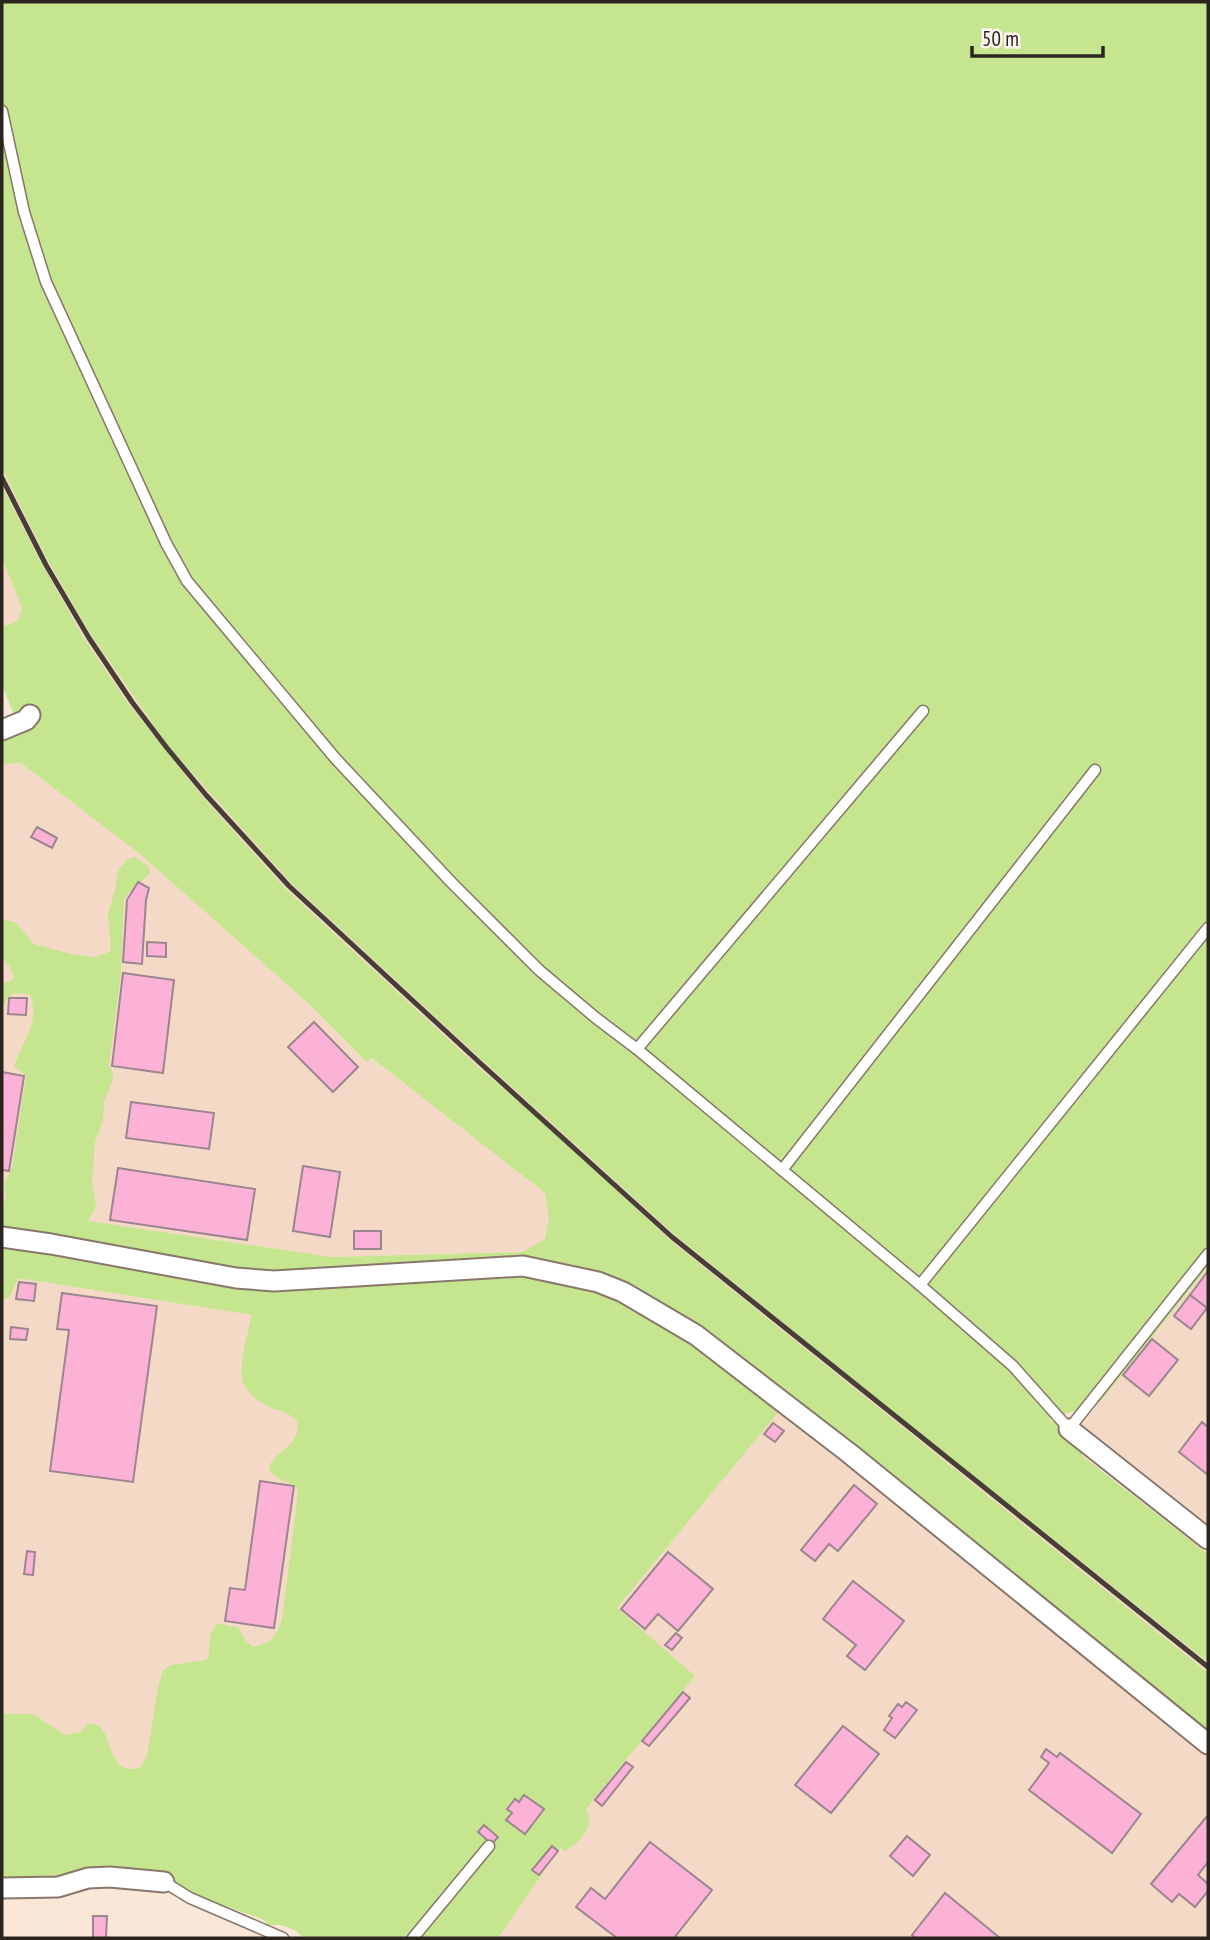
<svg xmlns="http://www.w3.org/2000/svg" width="1210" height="1940" font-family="'PT Sans Narrow',sans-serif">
	<rect width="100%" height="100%" fill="#fae7d8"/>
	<g fill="#f4dac6">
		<path d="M2,469L48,561L93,638L135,699L169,747L292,884L482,1060L675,1235L917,1431L1208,1662V1673L669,1239L562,1139L476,1065L286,889L202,796L128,703L85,640L42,564L2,486Z"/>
		<path d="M2,559L22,607L18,621L2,627Z"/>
		<path d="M21,763L141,855L310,1005L365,1062L372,1058L545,1193L549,1218L546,1239L523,1252L331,1257L2,1209V764Z"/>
		<path d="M1208,1267V1524L1082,1424Z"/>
		<path d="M2,1275L346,1330L274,1797L2,1777Z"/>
		<path d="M781,1409L1208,1754V1938H498L595,1797L694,1676L617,1608Z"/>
	</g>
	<g fill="#c5e58f">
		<path d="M2,2H1208V1267L1100,1402L1049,1420L1061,1424L1083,1449L1082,1455L1090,1462L1208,1554V1662L917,1431L675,1235L482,1060L292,884L169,747L93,638L48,561L2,469Z"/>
		<path d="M2,486L42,564L85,640L128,703L202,796L286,889L476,1065L562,1139L669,1239L1208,1673V1735L704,1334L552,1266L278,1274L235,1270L2,1232V1204C8,1198 6,1192 4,1184L12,1168L26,1076L14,1066C22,1043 41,1020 30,995C14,991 8,993 2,1008V983L10,982L14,977L10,967L2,958V919L16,923L34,944L71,954L94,957L109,952L111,948L108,914L116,886L117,876L120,867L128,859L135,857L149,867V874C140,883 130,888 124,900L121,972L109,1066L113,1074V1079L104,1102L103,1120L95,1142L92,1181L96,1207L88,1221L331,1257L523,1252L545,1239L549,1218L545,1193L372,1058L366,1062L310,1005L141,855L21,763L2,764V734L16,730L13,712L2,685V627L18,621L22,608L2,558Z"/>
		<path d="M2,1245L236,1286L523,1273L549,1277L621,1299L698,1344L781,1409L617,1608L695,1676L595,1797L586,1810C596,1825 579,1844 565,1851L560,1848L498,1938H318L301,1936L295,1930L280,1925H269L262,1919L166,1885H2V1714H33L65,1735L80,1732L88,1724C92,1724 95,1724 99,1726C112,1734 108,1779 141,1767L147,1756L158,1688L163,1670L171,1665L207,1660C213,1646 205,1635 218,1623L239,1628L244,1639L253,1647C272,1643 275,1637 282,1620L298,1493L297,1487C287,1481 271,1479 269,1466C275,1454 292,1447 297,1433C298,1429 297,1425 297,1421C284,1408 277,1413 264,1404C256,1400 248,1393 244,1385C237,1368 248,1333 252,1315L18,1278L10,1296L2,1301Z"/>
	</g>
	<g fill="#fcb1d6" stroke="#9b8690" stroke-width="2">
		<path d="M37,827L57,838L52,848L31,837Z"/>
		<path d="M138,882L149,888L146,900L142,964L123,962L127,900Z"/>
		<path d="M147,942L166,943V957L147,956Z"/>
		<path d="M123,973L174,980L163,1073L112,1066Z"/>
		<path d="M9,998H27L26,1015L8,1014Z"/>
		<path d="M314,1022L358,1067L333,1092L288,1047Z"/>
		<path d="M2,1072L24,1076L9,1171L2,1170Z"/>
		<path d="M131,1102L214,1113L209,1149L126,1138Z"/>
		<path d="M303,1166L340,1172L330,1237L293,1231Z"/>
		<path d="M118,1168L255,1189L247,1240L110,1220Z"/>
		<rect x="354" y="1231" width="27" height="18"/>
		<path d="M1208,1271V1309L1190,1295Z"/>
		<path d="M19,1282L36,1284L34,1301L16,1299Z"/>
		<path d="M62,1293L157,1306L133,1482L50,1471L69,1330L57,1329Z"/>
		<path d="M1190,1295L1207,1308L1191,1329L1174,1316Z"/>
		<path d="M11,1327L28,1329L26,1340L10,1339Z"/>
		<path d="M1152,1339L1178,1360L1149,1396L1123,1375Z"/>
		<path d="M1202,1422L1208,1427V1475L1179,1452Z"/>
		<path d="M773,1423L784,1431L775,1442L764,1434Z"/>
		<path d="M260,1481L294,1486L274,1628L225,1621L230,1588L245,1590Z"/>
		<path d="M854,1485L877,1504L838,1551L829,1544L815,1561L801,1550Z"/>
		<path d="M27,1551L35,1552L33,1575L24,1574Z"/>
		<path d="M668,1552L713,1589L678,1631L658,1614L645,1629L621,1609Z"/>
		<path d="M853,1581L904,1621L865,1670L847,1656L856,1645L823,1619Z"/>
		<path d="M676,1633L682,1638L672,1650L665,1645Z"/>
		<path d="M683,1692L690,1698L649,1746L642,1741Z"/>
		<path d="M906,1702L917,1710L895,1738L884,1730L892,1718L889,1716L898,1704L902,1707Z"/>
		<path d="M843,1726L879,1754L831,1813L795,1785Z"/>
		<path d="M1046,1749L1057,1757L1060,1753L1141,1814L1112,1853L1029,1790L1049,1763L1041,1757Z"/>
		<path d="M626,1762L633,1767L602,1806L595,1800Z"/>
		<path d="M524,1795L544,1809L525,1834L506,1820L512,1813L507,1809L515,1799L519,1802Z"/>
		<path d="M1208,1815V1862L1198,1875L1208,1884V1891L1195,1907L1179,1894L1172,1902L1151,1884Z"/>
		<path d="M484,1825L498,1837L492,1844L478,1832Z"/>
		<path d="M907,1836L930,1855L913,1876L890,1856Z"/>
		<path d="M650,1842L712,1890L674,1938H617L576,1907L591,1888L605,1899Z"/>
		<path d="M552,1846L558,1851L539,1875L532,1870Z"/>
		<path d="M945,1893L1000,1938H916L912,1935Z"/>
		<path d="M93,1916H107L106,1938H93Z"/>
	</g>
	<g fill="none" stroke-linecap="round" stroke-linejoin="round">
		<g stroke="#88776a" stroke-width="13">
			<g id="service">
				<path d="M2,111L24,212L46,282L166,543L187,581L335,758L451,882L539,970L596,1018L637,1049L920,1285L1013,1366L1069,1429L1208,1254"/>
				<path d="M637,1049L923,711"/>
				<path d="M782,1170L1095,770"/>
				<path d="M920,1285L1208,928"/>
				<path d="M164,1882L190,1898L283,1938"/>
				<path d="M413,1938L489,1846"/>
			</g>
		</g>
		<g stroke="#88776a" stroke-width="23">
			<g id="minor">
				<path d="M2,730L26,720L30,715"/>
				<path d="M2,1237L51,1244L236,1278L274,1281L523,1266L598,1282L623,1292L696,1335L849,1453L1208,1744"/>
				<path d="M1069,1429L1208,1539"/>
				<path d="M2,1888L58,1887L88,1878L110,1877L164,1882"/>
			</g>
		</g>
		<use href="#service" stroke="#fff" stroke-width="10"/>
		<use href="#minor" stroke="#fff" stroke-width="19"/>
		<path stroke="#473e38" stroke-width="5" d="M2,478L46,565L89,638L132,702L167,748L206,795L289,886L479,1062L672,1237L1208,1667"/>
	</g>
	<rect width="1210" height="1940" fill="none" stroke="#2b241f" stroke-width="7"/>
	<path d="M972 46v10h131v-10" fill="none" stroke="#2b241f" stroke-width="3.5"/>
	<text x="982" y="46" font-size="21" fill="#2b241f" stroke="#fef6f0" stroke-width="5" paint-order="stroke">50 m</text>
</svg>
